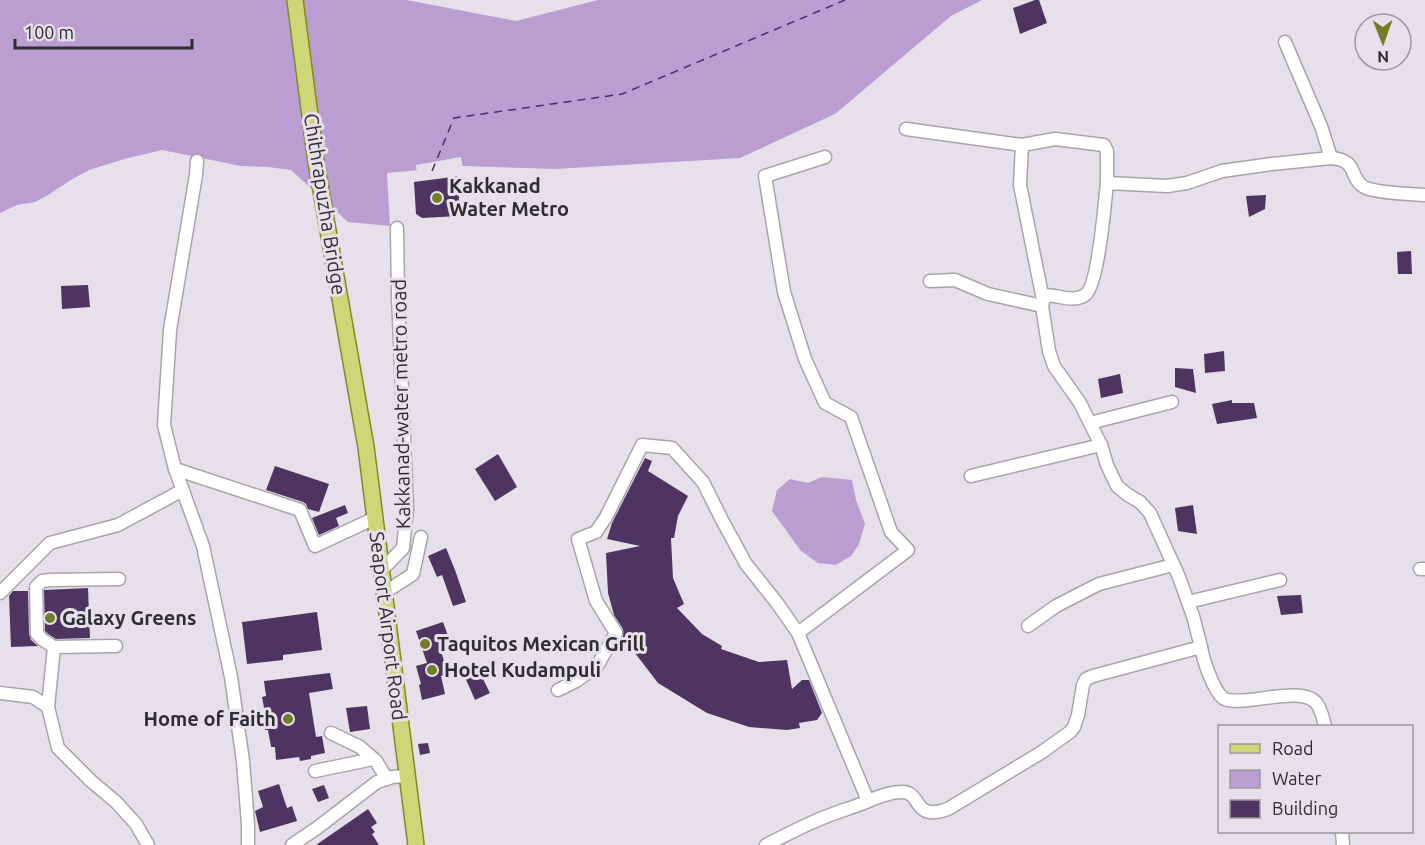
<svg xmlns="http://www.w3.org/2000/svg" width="1425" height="845" font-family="Ubuntu,sans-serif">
	<rect width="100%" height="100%" fill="#e5e0e9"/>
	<g fill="#ba9ed1">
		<path d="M0,0H406L516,21L598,0H982L951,16L835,114L740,158L555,169L463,166L387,173L390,226L348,222L291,170L268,167L241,166L162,150L128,158L89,170L74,178L48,195L35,202L17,205L0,213Z"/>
		<path d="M822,477L852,480L856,500L865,524L859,544L851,556L836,565L818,563L801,551L772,511L777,490L790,479L808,483Z"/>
	</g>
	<path fill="#e5e0e9" d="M461,157L463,169L417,174L416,165Z"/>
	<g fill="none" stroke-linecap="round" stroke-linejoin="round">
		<path stroke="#502b69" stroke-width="1.5" stroke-dasharray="8 6" stroke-linecap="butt" d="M432,171L454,118L622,94L845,0"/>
	</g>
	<g fill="#4e3561">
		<path d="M1035,0H1039L1047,23L1020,34L1013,8Z"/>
		<path d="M460,176L458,216L422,218L416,214L414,182Z"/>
		<path d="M1266,195L1265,209L1249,217L1246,196Z"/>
		<path d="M1411,251L1412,274H1398L1397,252Z"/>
		<path d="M88,285L90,307L62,309L61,286Z"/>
		<path d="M1224,351L1225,371L1205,373L1204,354Z"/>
		<path d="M1175,368L1193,369L1196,393L1175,387Z"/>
		<path d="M1120,374L1123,393L1101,398L1098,379Z"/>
		<path d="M1232,400V403H1254L1257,418L1217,424L1212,404Z"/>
		<path d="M498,454L517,487L495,501L475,469Z"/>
		<path d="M645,458L652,461L648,471L688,496L678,516L674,538H671L673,578L684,604L677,608L702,634L722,646L721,649L759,662L787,660L792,689L802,680H809L822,713L817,720L799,723L800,728L787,730L749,727L707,713L658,683L625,640L623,637V629L614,615L608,593L606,553L640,546L607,539L612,523Z"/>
		<path d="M275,466L329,484L319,512L308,509L306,504L303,502L266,490Z"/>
		<path d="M345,505L348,513L336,518L339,526L319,535L312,518Z"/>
		<path d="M1193,505L1197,534L1178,531L1175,508Z"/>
		<path d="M446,548L455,570L466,602L453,606L442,575L437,577L428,556Z"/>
		<path d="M88,588L90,638L56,639L48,634L45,631L44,590Z"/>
		<path d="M13,591H28L29,634L31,640L38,646L11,647L9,596Z"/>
		<path d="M1301,595L1303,613L1281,615L1277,596Z"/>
		<path d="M317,612L322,650L283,655V660L247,664L242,622Z"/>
		<path d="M443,622L451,644L440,648L448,674L441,676L445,694L422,700L419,685L421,684L416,666L427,663L416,631Z"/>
		<path d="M478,669L490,693L475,700L464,675Z"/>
		<path d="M330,673L333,689L309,693L316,737L322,736L325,753L311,756V759L300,761L299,757L276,760L275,747H271L268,730H265L262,714L265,713L262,697L266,696L264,681Z"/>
		<path d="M367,706L370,729L350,732L346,708Z"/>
		<path d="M428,743L430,753L420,755L418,744Z"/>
		<path d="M279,784L287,808L292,806L297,821L260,832L255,811L263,807L258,791Z"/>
		<path d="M324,785L329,798L318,802L312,789Z"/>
		<path d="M368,809L377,823L371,827L375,832L372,834L379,845H316Z"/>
	</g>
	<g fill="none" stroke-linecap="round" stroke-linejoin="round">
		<g stroke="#a8a4ac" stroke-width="15">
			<g id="minor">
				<path d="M1285,42L1321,126L1331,158"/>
				<path d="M906,129L1022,145L1055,139L1104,145L1107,151V183"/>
				<path d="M1022,145L1020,185L1043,300"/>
				<path d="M197,161L196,175L170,330L164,425L175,469L203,546L231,677L243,761L248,824V845"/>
				<path d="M930,281L955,280L988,294L1042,306"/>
				<path d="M1090,423L1172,402"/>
				<path d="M175,469L300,510L315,546L375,518"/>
				<path d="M971,476L1101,445"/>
				<path d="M1420,569H1425"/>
				<path d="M381,571L403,548L407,509L398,296L397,228"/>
				<path d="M0,593L50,543L118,525L183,490"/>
				<path d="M384,593L413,574L421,537"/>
				<path d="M1188,602L1280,580"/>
				<path d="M1028,626L1056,606L1099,584L1173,565"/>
				<path d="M798,633L908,550L891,532L851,417L825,403L805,359L784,292L765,176L825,157"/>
				<path d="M54,647L116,646"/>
				<path d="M1201,647L1193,616L1179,577L1150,513L1140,502L1128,495L1117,486L1107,465L1101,445L1080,403L1054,366L1049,351L1042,306L1045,295C1058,295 1073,303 1085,295C1098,287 1105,201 1107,183L1167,186L1187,183L1222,171L1272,164L1331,158C1359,160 1348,177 1364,187C1375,193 1411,194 1425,195"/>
				<path d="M558,690L576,681L597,666L616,633L596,601L578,539L596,532L606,517L642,445L672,448L703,482L722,520L746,564L777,603L798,633L868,801"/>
				<path d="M0,693L33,697L48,707L58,748L91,781L116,802L136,824L148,845"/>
				<path d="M48,707L54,647L43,640L37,634L36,587L42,581L50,580L119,579"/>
				<path d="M331,733L360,747L376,761L387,779"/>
				<path d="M315,771L373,759"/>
				<path d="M1342,832L1343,845"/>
				<path d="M292,845L317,828L377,782L392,777L407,776"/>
				<path d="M766,845C782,837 797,829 813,822C828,815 845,810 861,804C873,799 888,792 901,792C923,791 911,822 948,809L1042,752L1070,732L1074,727L1078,715L1083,685L1086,679L1093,676L1201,647C1203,659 1213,690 1223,698C1239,709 1303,683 1317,704C1322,711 1323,719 1325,726"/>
			</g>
		</g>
		<g stroke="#808b24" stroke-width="18">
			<path id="major" d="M295,0L316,162L366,447L416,845"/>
		</g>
		<use href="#minor" stroke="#fff" stroke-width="12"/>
		<use href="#major" stroke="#cdd777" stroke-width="15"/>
	</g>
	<g fill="#727d29" stroke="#e5e0e9" stroke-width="2">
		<circle cx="437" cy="198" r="6"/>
		<circle cx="50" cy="618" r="6"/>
		<circle cx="425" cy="644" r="6"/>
		<circle cx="432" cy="670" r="6"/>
		<circle cx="288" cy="719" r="6"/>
	</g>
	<g text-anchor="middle" stroke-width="6" stroke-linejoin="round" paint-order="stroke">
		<g font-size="20" font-weight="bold" fill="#2e2d30" stroke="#e5e0e9" text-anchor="start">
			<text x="449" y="193">Kakkanad<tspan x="449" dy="23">Water Metro</tspan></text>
			<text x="62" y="625">Galaxy Greens</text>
			<text x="437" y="651">Taquitos Mexican Grill</text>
			<text x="444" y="677">Hotel Kudampuli</text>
			<text x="276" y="726" text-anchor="end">Home of Faith</text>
		</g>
		<g font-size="20" fill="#2e2d30" stroke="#e5e0e9">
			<text transform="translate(325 204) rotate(81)" y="7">Chithrapuzha Bridge</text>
			<text transform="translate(401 404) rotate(-91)" y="7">Kakkanad-water metro road</text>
			<text transform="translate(388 626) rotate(83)" y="7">Seaport Airport Road</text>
		</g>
	</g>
	<rect x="1218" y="725" width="195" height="108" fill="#e5e0e9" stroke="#9c989f" stroke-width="1.5"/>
	<rect x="1230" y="744" width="30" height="9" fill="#cdd777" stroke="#9c989f" stroke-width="1.5"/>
	<text x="1272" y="755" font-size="18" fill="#2e2d30">Road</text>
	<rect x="1230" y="770" width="30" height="18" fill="#ba9ed1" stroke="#9c989f" stroke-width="1.5"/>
	<text x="1272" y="785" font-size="18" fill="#2e2d30">Water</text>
	<rect x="1230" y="800" width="30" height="18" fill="#4e3561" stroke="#9c989f" stroke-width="1.5"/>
	<text x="1272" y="815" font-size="18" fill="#2e2d30">Building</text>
	<g transform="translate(1383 42) rotate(179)"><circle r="28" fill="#e5e0e9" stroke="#9c989f" stroke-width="1.5"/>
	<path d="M0-4.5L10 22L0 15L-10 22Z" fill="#727d29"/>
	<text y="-9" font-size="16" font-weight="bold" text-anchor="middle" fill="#2e2d30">N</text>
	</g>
	<path d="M15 39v9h177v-9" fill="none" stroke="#2e2d30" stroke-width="3"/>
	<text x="24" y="39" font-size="18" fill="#2e2d30" stroke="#e5e0e9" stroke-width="4.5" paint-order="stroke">100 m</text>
</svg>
